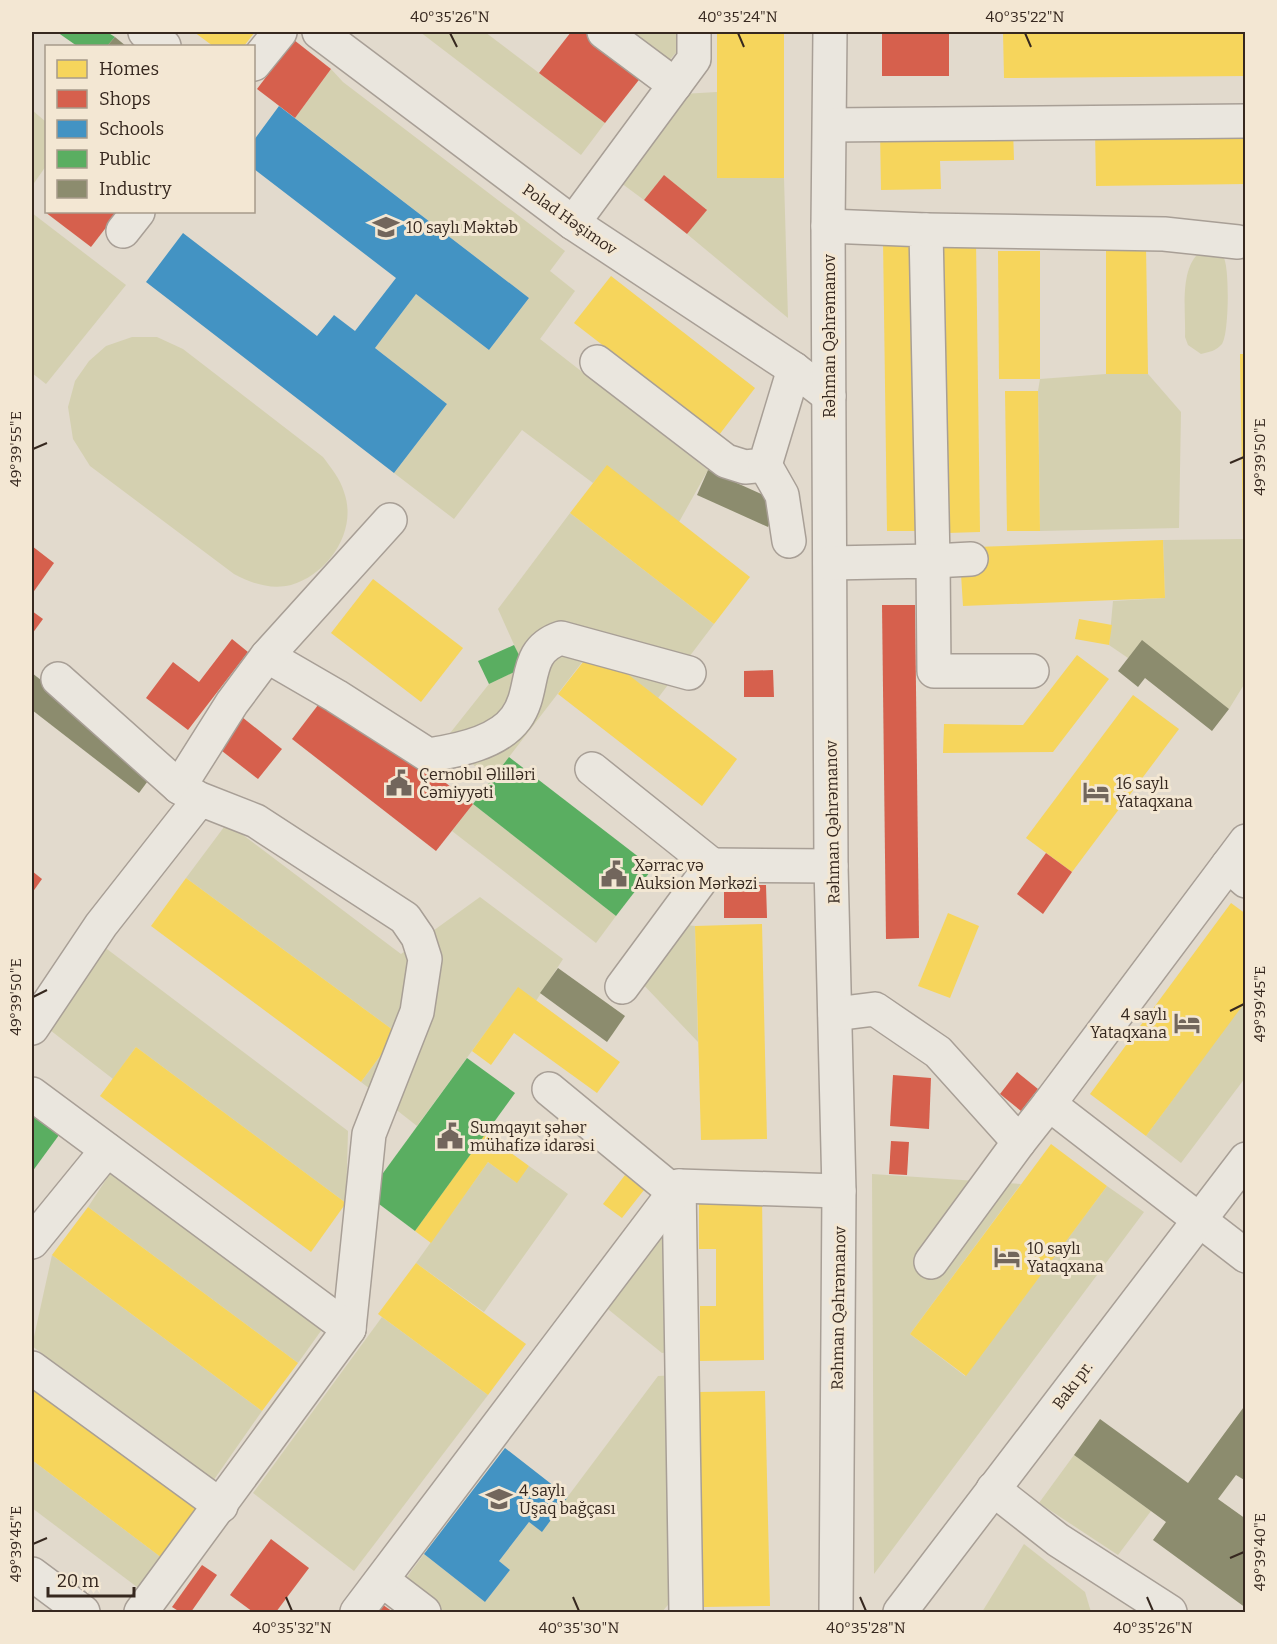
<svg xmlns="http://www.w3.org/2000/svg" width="1277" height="1644" font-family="Bitter,serif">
	<rect width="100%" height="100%" fill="#e2dacd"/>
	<g fill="#d4d0b0">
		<path d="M420,32H485L605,123L581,155Z"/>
		<path d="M625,32H680L681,47L666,64Z"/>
		<path d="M331,69L343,82L565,251L550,271L575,291L540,339L708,470L679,522L607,466L593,483L522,430L454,519L394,473L447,404L375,348L416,294L489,350L529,298L295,118Z"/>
		<path d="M717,92L784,178L788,318L687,234L706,209L664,176L644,200L617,180L682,94Z"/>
		<path d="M32,110L46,122V166L32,186Z"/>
		<path d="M32,213L126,285L46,384L32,373Z"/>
		<path d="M1200,252C1207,252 1217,250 1223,256C1230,265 1229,335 1222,344C1216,351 1209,352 1201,354L1188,345L1185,337C1186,312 1179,269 1200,252Z"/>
		<path d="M132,337H157L183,349L323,457C331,468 340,478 344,492C358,530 329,574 291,585C270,590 251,583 234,574L90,466L73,439L68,407L75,381L89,361L106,346Z"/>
		<path d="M1106,374H1148L1181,412L1179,528L1040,531L1038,391L1040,379Z"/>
		<path d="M570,513L714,624L658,698L593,648L492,779L443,742L489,684L524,667L498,609Z"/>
		<path d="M1243,539L1245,683L1229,709L1142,641L1128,658L1109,645L1113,601L1165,598L1163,540Z"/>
		<path d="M473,804L616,916L596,943L452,831Z"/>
		<path d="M227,823L401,954L480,897L563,959L536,1001L518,988L417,1126L361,1082L397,1033L186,878Z"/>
		<path d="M679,924L695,926L698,1042L638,979Z"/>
		<path d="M99,943L348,1131L346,1203L136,1047L113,1079L41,1023Z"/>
		<path d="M1245,1001V1078L1181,1163L1146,1136Z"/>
		<path d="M488,1162L516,1182L529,1166L568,1194L484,1312L416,1263Z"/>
		<path d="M113,1169L323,1328L298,1363L88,1207Z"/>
		<path d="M872,1174L1021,1184L910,1334L965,1376L1107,1186L1144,1212L874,1574Z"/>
		<path d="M675,1201L677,1351L662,1353L598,1301Z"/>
		<path d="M52,1255L262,1411L213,1481L32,1346Z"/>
		<path d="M382,1317L488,1395L354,1571L253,1493Z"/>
		<path d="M679,1375L682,1588L662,1612H445L404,1581L424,1554L485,1602L510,1570L499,1561L529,1522L542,1531L658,1376Z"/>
		<path d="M1074,1455L1151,1511L1118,1555L1039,1503Z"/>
		<path d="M32,1460L162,1558L141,1590L32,1508Z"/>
		<path d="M1024,1544L1085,1592L1091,1612H982Z"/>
	</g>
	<g fill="#f6d55c">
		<path d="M194,32H255L244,46H213Z"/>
		<rect x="717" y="32" width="67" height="146"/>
		<path d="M1003,32H1246V76L1004,78Z"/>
		<path d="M1013,128L1014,160L940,161L941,189L881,190L880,131Z"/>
		<path d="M1246,128V184L1096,186L1095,129Z"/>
		<path d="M917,238L920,531H887L883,239Z"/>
		<path d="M943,240H976L980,532L947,533Z"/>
		<path d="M1106,246H1146L1148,374H1106Z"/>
		<path d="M998,251H1040V379H999Z"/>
		<path d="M611,276L755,388L719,435L574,323Z"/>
		<path d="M1240,354H1246V541H1243Z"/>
		<path d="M1005,391H1038L1040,531H1007Z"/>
		<path d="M607,465L750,577L714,624L570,513Z"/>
		<path d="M1163,540L1165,598L963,606L961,574L976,547Z"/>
		<path d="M373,579L463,648L421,702L331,633Z"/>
		<path d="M1079,619L1112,625L1109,645L1075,639Z"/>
		<path d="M594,648L737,759L702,806L558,694Z"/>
		<path d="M1077,655L1109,679L1053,752L943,753L944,724L1023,725Z"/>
		<path d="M1133,695L1179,729L1072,872L1026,838Z"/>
		<path d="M186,878L397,1033L361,1082L151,926Z"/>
		<path d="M1231,903L1246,914V1001L1146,1136L1090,1094Z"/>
		<path d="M948,913L979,926L950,998L918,986Z"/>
		<path d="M762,924L767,1139L701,1140L695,926Z"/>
		<path d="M518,987L620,1062L597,1093L514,1033L491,1065L472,1051Z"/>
		<path d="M136,1047L346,1203L311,1252L100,1096Z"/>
		<path d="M485,1134L529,1166L517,1183L488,1162L431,1243L415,1231Z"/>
		<path d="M1051,1144L1107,1186L966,1376L910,1334Z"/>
		<path d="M625,1175L644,1190L622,1218L603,1204Z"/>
		<path d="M762,1196L764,1360L700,1361V1306H716V1249H699V1197Z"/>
		<path d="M88,1207L298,1363L262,1411L52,1255Z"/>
		<path d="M416,1263L526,1344L488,1395L378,1314Z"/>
		<path d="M32,1386L198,1511L162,1558L32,1460Z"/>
		<path d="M765,1391L770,1606L704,1607L698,1392Z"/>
	</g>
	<g fill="#d6604d">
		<path d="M571,32H584L642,76L605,123L539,73Z"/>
		<rect x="882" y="32" width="67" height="44"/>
		<path d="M294,40L331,69L295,118L257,89Z"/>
		<path d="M664,175L707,210L687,234L644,200Z"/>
		<path d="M45,212H118L91,247Z"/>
		<path d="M32,546L54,563L32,594Z"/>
		<path d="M882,605H915L919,938L886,939Z"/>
		<path d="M32,611L43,619L32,634Z"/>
		<path d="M232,639L248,652L188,730L146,698L173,662L199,682Z"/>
		<path d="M773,670L774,697H744V671Z"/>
		<path d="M328,692L473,804L436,851L292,739Z"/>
		<path d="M237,713L282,749L258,779L213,744Z"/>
		<path d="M1046,853L1072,872L1043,914L1017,894Z"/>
		<path d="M32,871L42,879L32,893Z"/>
		<path d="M724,885H766L767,918H724Z"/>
		<path d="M1017,1072L1038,1089L1021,1111L1000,1094Z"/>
		<path d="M893,1075L931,1078L929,1129L890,1126Z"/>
		<path d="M891,1141L909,1142L907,1175L889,1174Z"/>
		<path d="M271,1539L309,1568L276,1612H253L230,1595Z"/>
		<path d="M202,1565L217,1575L191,1612H180L172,1607Z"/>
		<path d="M379,1602L393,1612H371Z"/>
	</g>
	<g fill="#4393c3">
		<path d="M279,106L529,298L489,350L416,294L375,348L447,404L394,473L146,282L183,233L317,336L334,315L355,331L396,278L254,169V140Z"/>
		<path d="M505,1448L568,1497L542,1532L529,1522L499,1561L510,1570L485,1602L424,1554Z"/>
	</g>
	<g fill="#5aae61">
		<path d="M57,32H107L115,37L107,46H77Z"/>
		<path d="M514,645L525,667L489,684L478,661Z"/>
		<path d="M509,757L653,868L616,916L473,804Z"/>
		<path d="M467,1058L515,1093L415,1231L367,1195Z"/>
		<path d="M32,1114L59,1135L32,1172Z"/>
	</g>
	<g fill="#8c8c6e">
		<path d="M115,37L126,46H107Z"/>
		<path d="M708,470L779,502L768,527L697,495Z"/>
		<path d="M1142,640L1229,709L1212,731L1145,678L1138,687L1118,671Z"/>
		<path d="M32,673L156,770L139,793L32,710Z"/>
		<path d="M558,968L625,1016L607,1042L540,993Z"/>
		<path d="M1246,1404V1481L1236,1475L1218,1499L1246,1519V1608L1153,1540L1166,1522L1074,1455L1100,1419L1188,1483Z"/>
	</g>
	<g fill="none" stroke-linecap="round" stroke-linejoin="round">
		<g stroke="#a89f96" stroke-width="36">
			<g id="minor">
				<path d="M145,32L164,46"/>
				<path d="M319,32L573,223L794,369L829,396"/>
				<path d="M604,32L675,85"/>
				<path d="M830,32L828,226L831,866L839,1191L836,1612"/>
				<path d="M254,64L280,32"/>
				<path d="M830,125L1246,121"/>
				<path d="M573,223L694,59V32"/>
				<path d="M828,226L926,230L933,561L971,559"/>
				<path d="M926,230L1164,234L1238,242"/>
				<path d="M123,231L138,212"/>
				<path d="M597,362L726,461L745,467L765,465L794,369"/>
				<path d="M765,465L782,495L789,541"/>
				<path d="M830,563L933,561L934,671H1032"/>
				<path d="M267,656L336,696L428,755C457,751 498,743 516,718C537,689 521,651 561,638L689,673"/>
				<path d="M58,679L179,787L196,797"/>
				<path d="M592,769L712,865"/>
				<path d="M179,787L232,703L267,656L390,520"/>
				<path d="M1228,865L1246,841"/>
				<path d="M622,987L712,865L831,866"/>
				<path d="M835,1014L875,1009L938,1052L1019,1142L1049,1104L1246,1256"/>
				<path d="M32,1028L101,925L200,799L256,821L405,918L418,937L425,959L417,1012L369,1134L349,1329"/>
				<path d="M549,1089L674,1192"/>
				<path d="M32,1094L349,1329L141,1612"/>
				<path d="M1049,1104L1228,865L1246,881"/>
				<path d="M679,1186L686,1612"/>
				<path d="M32,1242L107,1150"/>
				<path d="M931,1262L1019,1142"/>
				<path d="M32,1368L221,1506"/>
				<path d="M993,1489L1058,1540L1170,1612"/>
				<path d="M32,1574L83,1612"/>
				<path d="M382,1580L424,1612"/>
				<path d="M357,1612L679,1186L839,1191"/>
				<path d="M900,1612L1246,1159"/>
			</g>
		</g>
		<use href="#minor" stroke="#eae6de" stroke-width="33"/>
	</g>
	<path fill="none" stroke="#36281f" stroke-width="2" d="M450,33L457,47M738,33L744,47M1025,33L1031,47M33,449L47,443M1230,463L1244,457M33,997L47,990M1230,1011L1244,1004M33,1544L47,1538M1230,1558L1244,1552M286,1597L292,1611M573,1597L579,1611M860,1597L866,1611M1147,1597L1153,1611"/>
	<defs>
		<g id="school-bare" transform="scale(2.07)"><path d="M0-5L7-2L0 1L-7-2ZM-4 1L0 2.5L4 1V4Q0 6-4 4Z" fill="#72665c" stroke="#f3e7d3" stroke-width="2.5" paint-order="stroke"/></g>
		<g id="civic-bare" transform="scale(2.07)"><path d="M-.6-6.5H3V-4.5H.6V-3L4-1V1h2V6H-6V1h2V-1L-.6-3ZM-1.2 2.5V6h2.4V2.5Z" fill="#72665c" stroke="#f3e7d3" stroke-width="2.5" paint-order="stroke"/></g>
		<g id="hotel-bare" transform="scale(2.07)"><path d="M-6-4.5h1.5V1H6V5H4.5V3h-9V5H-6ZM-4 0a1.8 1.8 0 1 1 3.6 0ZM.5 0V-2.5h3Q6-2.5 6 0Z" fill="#72665c" stroke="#f3e7d3" stroke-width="2.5" paint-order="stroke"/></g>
	</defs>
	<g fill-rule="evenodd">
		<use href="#school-bare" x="386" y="227"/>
		<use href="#civic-bare" x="399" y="783"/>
		<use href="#hotel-bare" x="1096" y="792"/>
		<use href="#civic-bare" x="614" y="874"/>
		<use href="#hotel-bare" x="1187" y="1023"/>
		<use href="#civic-bare" x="450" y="1136"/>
		<use href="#hotel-bare" x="1007" y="1257"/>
		<use href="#school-bare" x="499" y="1499"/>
	</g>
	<g text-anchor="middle" stroke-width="6" stroke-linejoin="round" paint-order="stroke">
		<g font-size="16" fill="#36281f" stroke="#f3e7d3">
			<text transform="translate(570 219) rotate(35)" y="6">Polad Həşimov</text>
			<text transform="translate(829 336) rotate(-90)" y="6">Rəhman Qəhrəmanov</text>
			<text transform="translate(832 822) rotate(-91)" y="6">Rəhman Qəhrəmanov</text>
			<text transform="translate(838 1308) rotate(-89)" y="6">Rəhman Qəhrəmanov</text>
			<text transform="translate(1072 1385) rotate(-53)" y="6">Bakı pr.</text>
		</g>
		<g font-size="16" fill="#36281f" stroke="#f3e7d3" text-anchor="start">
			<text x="406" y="233">10 saylı Məktəb</text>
			<text x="419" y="780">Çernobıl Əlilləri<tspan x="419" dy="18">Cəmiyyəti</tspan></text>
			<text x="1116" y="789">16 saylı<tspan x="1116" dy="18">Yataqxana</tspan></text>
			<text x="634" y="871">Xərrac və<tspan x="634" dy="18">Auksion Mərkəzi</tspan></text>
			<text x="1167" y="1020" text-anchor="end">4 saylı<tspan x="1167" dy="18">Yataqxana</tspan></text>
			<text x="470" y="1133">Sumqayıt şəhər<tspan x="470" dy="18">mühafizə idarəsi</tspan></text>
			<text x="1027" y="1254">10 saylı<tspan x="1027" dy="18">Yataqxana</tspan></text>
			<text x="519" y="1496">4 saylı<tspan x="519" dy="18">Uşaq bağçası</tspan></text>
		</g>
	</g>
	<rect width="1277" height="1644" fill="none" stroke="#f3e7d3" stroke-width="66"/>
	<rect x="45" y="45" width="210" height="168" fill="#f3e7d3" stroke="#a79b8b" stroke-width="1.5"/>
	<rect x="57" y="60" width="30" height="18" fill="#f6d55c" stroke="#a79b8b" stroke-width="1.5"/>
	<text x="99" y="75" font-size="18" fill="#36281f">Homes</text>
	<rect x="57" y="90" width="30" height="18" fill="#d6604d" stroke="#a79b8b" stroke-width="1.5"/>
	<text x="99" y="105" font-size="18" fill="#36281f">Shops</text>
	<rect x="57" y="120" width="30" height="18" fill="#4393c3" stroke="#a79b8b" stroke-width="1.5"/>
	<text x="99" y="135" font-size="18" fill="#36281f">Schools</text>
	<rect x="57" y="150" width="30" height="18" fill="#5aae61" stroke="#a79b8b" stroke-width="1.5"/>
	<text x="99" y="165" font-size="18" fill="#36281f">Public</text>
	<rect x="57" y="180" width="30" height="18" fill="#8c8c6e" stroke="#a79b8b" stroke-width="1.5"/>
	<text x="99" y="195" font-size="18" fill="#36281f">Industry</text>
	<path d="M48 1587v9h86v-9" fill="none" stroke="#36281f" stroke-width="3"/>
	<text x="57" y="1587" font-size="18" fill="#36281f" stroke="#f3e7d3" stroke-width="4.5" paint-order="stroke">20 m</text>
	<rect x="33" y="33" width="1211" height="1578" fill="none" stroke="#36281f" stroke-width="2"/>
	<g font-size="15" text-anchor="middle" fill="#36281f">
		<text x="450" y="22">40°35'26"N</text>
		<text x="738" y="22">40°35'24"N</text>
		<text x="1025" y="22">40°35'22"N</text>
		<text transform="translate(16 449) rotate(-90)" y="5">49°39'55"E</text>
		<text transform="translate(1260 457) rotate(-90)" y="5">49°39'50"E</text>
		<text transform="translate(16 997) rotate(-90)" y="5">49°39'50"E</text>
		<text transform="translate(1260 1004) rotate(-90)" y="5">49°39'45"E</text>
		<text transform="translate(16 1544) rotate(-90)" y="5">49°39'45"E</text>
		<text transform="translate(1260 1552) rotate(-90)" y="5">49°39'40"E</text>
		<text x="292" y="1633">40°35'32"N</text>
		<text x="579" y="1633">40°35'30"N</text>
		<text x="866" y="1633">40°35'28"N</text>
		<text x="1153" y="1633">40°35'26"N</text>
	</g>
</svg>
